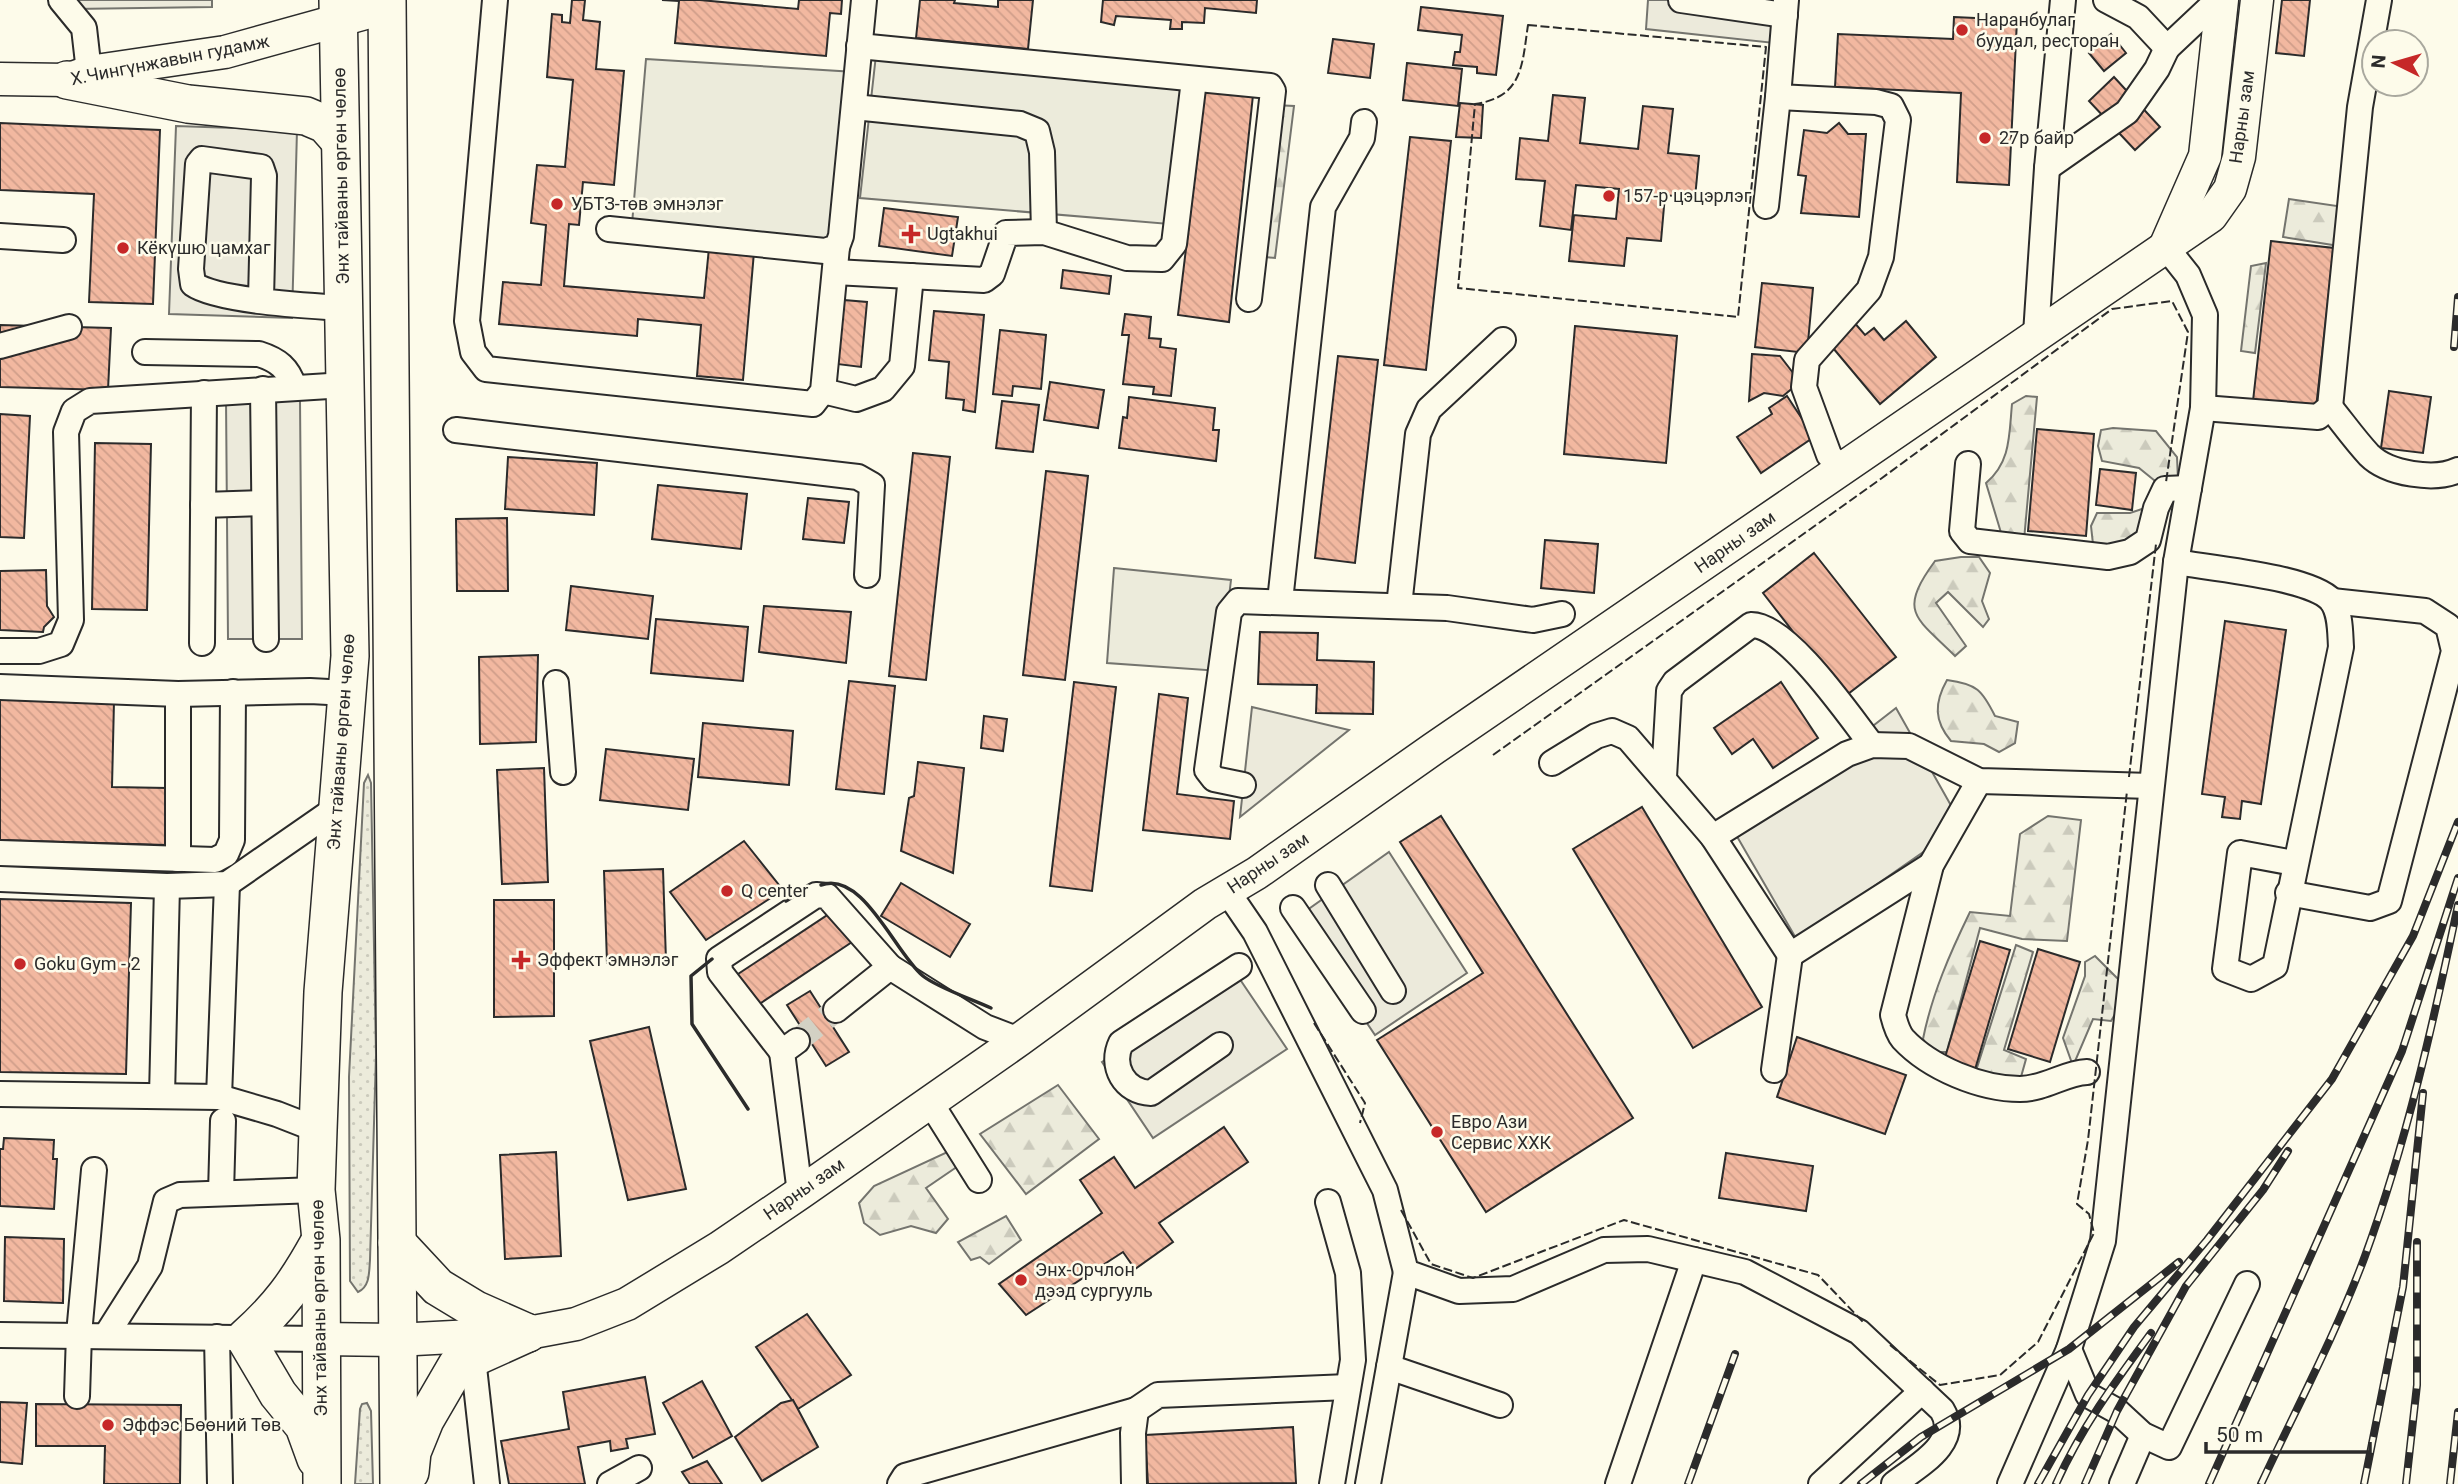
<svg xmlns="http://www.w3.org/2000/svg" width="2458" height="1484" font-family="Roboto,sans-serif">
	<defs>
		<pattern id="grass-dots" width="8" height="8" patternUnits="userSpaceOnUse" patternTransform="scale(1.75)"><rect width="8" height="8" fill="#ecebdb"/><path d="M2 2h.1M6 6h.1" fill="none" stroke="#cbcabc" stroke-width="1.8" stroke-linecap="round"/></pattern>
		<pattern id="forest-firs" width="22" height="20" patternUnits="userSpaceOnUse" patternTransform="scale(1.75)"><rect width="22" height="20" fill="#ecebdb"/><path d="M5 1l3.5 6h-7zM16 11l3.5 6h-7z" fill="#cbcabc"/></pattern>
		<pattern id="building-back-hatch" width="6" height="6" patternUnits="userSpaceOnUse" patternTransform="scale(1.75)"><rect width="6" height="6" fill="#f2b8a0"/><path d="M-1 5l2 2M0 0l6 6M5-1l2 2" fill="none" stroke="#d09e8a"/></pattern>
	</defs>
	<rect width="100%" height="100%" fill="#fdfbea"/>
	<g fill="url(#grass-dots)" stroke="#74746e" stroke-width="2">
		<path d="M368,775L371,783L376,1055L370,1260C369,1272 370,1287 358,1292L350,1281L349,1077L364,783Z"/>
		<path d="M367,1403L371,1411L373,1484H355L360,1409L362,1404Z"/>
	</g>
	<g fill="url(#forest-firs)" stroke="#74746e" stroke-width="2">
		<path d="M1274,105L1294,106L1275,258L1257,256Z"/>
		<path d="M2289,199L2344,207L2339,246L2283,237Z"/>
		<path d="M2266,263L2255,353L2241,351L2251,266Z"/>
		<path d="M2026,396L2037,397L2024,540L2002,536L1986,483C2011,462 2009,435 2012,404Z"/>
		<path d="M2113,428L2156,431L2177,457L2178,480L2160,485L2139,468L2102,461L2098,446L2101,430Z"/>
		<path d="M2142,509L2148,516V525L2127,547L2093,544L2091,526L2097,513H2130Z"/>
		<path d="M1961,557H1979L1990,573L1982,601L1989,619L1983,627L1948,592L1936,603L1966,646L1955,656C1916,617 1897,613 1935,561Z"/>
		<path d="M1947,680C1977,684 1982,690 1995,716L2018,722L2015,743L1999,752L1984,744L1951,741C1934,721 1934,703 1947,680Z"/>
		<path d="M2048,816L2081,820L2067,941L2022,939L1980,928L1947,1052H1932L1923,1039C1932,994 1950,953 1970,912L2010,916L2020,834Z"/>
		<path d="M2016,945L2033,952L2004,1050L2026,1059L2019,1084L1975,1074Z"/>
		<path d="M2095,956L2118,979L2117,1011L2111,1021L2093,1019L2073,1066L2063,1038L2085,976V962Z"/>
		<path d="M1058,1085L1099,1139L1026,1194L980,1134Z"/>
		<path d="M956,1148L964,1162L926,1188L948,1219L936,1233L911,1226L880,1235L864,1223L859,1203L874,1186Z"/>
		<path d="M1006,1216L1021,1240L989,1264L980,1257L971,1260L958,1242Z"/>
	</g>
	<g fill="#ecebdb" stroke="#74746e" stroke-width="2">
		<path d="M877,46L1184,77L1169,224L860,198Z"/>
		<path d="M646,59L855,72L840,243L632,224Z"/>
		<path d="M1114,568L1231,580L1220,671L1107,663Z"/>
	</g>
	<g fill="#eceadb" stroke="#74746e" stroke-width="2">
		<path d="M73,0H212V7L73,9Z"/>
		<path d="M1648,0H1779L1774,43L1646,29Z"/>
		<path d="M176,126L297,130L292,318L169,314Z"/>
		<path d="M226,399L300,400L302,639H228Z"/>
		<path d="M1252,707L1349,730L1240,817Z"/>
		<path d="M1896,708L1962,825L1797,940L1735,833Z"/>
		<path d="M1389,852L1467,973L1375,1035L1296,918Z"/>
		<path d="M1235,972L1287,1049L1153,1138L1102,1062Z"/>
	</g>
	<g fill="url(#building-back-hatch)" stroke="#2b2b2b" stroke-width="2">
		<path d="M572,0H585L583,20L600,22L596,69L624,71L614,185L583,182L579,225L569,224L564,286L704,298L709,248L754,252L743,380L697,376L701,325L638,319L637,336L499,324L503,282L541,285L546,225L531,223L537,165L565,167L573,80L547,77L552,14L562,15V22L570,23Z"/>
		<path d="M662,0H700L798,9L799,0H842L841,14L830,13L826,56L675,43L679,1Z"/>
		<path d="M920,0H955L954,3L998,7V0H1033L1028,49L916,38Z"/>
		<path d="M1103,0H1257L1256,13L1205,8L1204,23L1182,22V29H1170L1171,20L1116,16L1114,25L1101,22Z"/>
		<path d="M2282,0H2310L2304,56L2276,53Z"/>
		<path d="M1421,7L1503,16L1496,75L1477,73V67L1453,65L1455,52H1460L1462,35L1418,30Z"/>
		<path d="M1954,17L2017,20L2009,185L1957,182L1961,93L1835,87L1838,34L1953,39Z"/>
		<path d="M2111,34L2126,53L2104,71L2089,53Z"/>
		<path d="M1333,39L1374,44L1370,78L1328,73Z"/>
		<path d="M1407,63L1462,69L1458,106L1403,100Z"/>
		<path d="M2114,77L2160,127L2135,150L2089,101Z"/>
		<path d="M1205,91L1253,95L1229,322L1178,315Z"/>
		<path d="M1553,95L1585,98L1580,143L1638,149L1643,106L1673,109L1668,153L1699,156L1695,198L1665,195L1661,241L1627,238L1624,266L1569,261L1574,215L1616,219L1619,189L1576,185L1571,230L1540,226L1545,181L1516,179L1520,138L1548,141Z"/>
		<path d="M1460,103L1483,105L1481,138L1456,137Z"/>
		<path d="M0,123L160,130L153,304L89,302L94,194L0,190Z"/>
		<path d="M1839,123L1848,134H1866L1859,217L1801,213L1806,176L1798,175L1804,130L1827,133Z"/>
		<path d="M1410,137L1451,141L1426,370L1384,365Z"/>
		<path d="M884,208L958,217L952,256L879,246Z"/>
		<path d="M2271,241L2334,248L2316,408L2253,401Z"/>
		<path d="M1063,270L1111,276L1109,294L1061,288Z"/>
		<path d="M1762,283L1813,288L1807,353L1755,347Z"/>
		<path d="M844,300L867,302L861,367L837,364Z"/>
		<path d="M934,311L984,315L975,412L963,410L964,400L946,398L949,362L929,360Z"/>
		<path d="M1125,314L1151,317L1149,338L1161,339L1160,347L1176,349L1171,396L1153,394L1154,387L1123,384L1129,335H1122Z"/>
		<path d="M1853,321L1865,335L1874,328L1884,340L1906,321L1936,357L1880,404L1828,342Z"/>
		<path d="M0,325L111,328L108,390L0,387Z"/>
		<path d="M1575,326L1677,336L1666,463L1564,454Z"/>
		<path d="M1000,330L1046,335L1041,389L1013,386L1012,396L993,394Z"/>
		<path d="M1752,354L1780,356L1800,382L1783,396L1764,393L1749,401Z"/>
		<path d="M1338,356L1378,360L1355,563L1315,558Z"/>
		<path d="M1050,382L1104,390L1098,428L1044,420Z"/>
		<path d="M2389,391L2431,397L2423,453L2381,448Z"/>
		<path d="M1787,396L1814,437L1761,473L1737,437L1772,414L1769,408Z"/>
		<path d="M1129,397L1215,408L1213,430H1219L1216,461L1119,448L1123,417L1127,418Z"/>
		<path d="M1002,401L1039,405L1033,452L996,448Z"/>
		<path d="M0,414L30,416L24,538L0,537Z"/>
		<path d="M2037,429L2094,434L2086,536L2028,531Z"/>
		<path d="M95,443L151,444L147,610L92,609Z"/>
		<path d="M913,453L950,457L926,680L889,676Z"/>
		<path d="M508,457L597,463L594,515L505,509Z"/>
		<path d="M2100,469L2136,473L2132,510L2096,505Z"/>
		<path d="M1046,471L1088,476L1065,680L1023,675Z"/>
		<path d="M658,485L747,494L741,549L652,539Z"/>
		<path d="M808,498L849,502L844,543L803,539Z"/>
		<path d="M507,518L508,591H457L456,519Z"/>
		<path d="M1545,540L1598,544L1594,593L1541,588Z"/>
		<path d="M1814,553L1896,657L1844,697L1763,593Z"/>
		<path d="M46,570L47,606L54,617L44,627L43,632L0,630V571Z"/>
		<path d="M571,586L653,596L648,639L566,630Z"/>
		<path d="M764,606L851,612L846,663L759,652Z"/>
		<path d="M656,619L748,627L743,681L651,673Z"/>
		<path d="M2225,621L2286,630L2261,804L2242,801L2240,819L2222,817L2225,797L2202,794Z"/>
		<path d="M1260,632L1318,633L1317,660L1374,662L1373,714L1316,713L1317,685L1258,684Z"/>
		<path d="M538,655L536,742L480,744L479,657Z"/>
		<path d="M849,681L895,686L884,794L836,789Z"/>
		<path d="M1074,682L1116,687L1092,891L1050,886Z"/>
		<path d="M1781,682L1818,738L1773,768L1753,739L1732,754L1714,728Z"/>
		<path d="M1159,694L1188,698L1177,794L1234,801L1230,839L1143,830Z"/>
		<path d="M0,698L114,701L112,787L167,788L166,845L0,840Z"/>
		<path d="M984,716L1007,719L1003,751L981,748Z"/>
		<path d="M703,723L793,731L789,785L698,777Z"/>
		<path d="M606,749L694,759L688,810L600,800Z"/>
		<path d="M918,762L964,768L953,873L901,851L909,798L914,796Z"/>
		<path d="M544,768L548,882L502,884L497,770Z"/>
		<path d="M1642,807L1762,1007L1693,1048L1573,849Z"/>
		<path d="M1441,816L1633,1118L1486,1212L1377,1040L1483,973L1400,842Z"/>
		<path d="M744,841L783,890L706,940L670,892Z"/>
		<path d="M663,869L666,961L607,963L604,871Z"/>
		<path d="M901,883L970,924L950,957L881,916Z"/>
		<path d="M0,899L131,903L126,1074L0,1072Z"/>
		<path d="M494,900H554V1016L494,1017Z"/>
		<path d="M832,912L852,942L755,1007L735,976Z"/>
		<path d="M1980,941L2010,950L1974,1073L1943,1064Z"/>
		<path d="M2038,949L2080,962L2050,1062L2008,1049Z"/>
		<path d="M810,991L849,1052L826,1066L787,1005Z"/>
		<path d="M649,1027L686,1189L628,1200L590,1041Z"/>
		<path d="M1797,1037L1906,1075L1885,1134L1777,1097Z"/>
		<path d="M1224,1127L1248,1162L1159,1223L1173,1242L1135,1269L1123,1252L1026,1315L999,1284L1102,1213L1080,1180L1114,1157L1135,1188Z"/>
		<path d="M4,1138L54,1140L53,1159H57L54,1209L0,1206V1149H3Z"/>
		<path d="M556,1152L561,1256L505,1259L500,1155Z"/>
		<path d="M1726,1153L1813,1166L1806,1211L1719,1198Z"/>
		<path d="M5,1237L64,1239L63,1303L4,1301Z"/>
		<path d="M807,1314L851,1375L798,1409L756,1347Z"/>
		<path d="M645,1377L655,1434L626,1439L628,1448L611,1451L610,1441L578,1447L585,1484H509L501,1441L569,1429L563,1392Z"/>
		<path d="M702,1381L732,1436L693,1458L663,1403Z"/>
		<path d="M793,1400L818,1447L762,1481L735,1437L781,1403Z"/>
		<path d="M0,1402L27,1403L22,1464L0,1462Z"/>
		<path d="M36,1404L181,1405L180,1484H104L105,1446H36Z"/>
		<path d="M1293,1427L1296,1483L1148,1484L1145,1435Z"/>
		<path d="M707,1461L722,1484H690L682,1472Z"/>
	</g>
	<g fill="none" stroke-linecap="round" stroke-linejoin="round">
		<path stroke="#d3d1c4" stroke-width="24" stroke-dasharray="24 12" stroke-linecap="butt" d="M797,1041L836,1010"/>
		<g stroke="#2b2b2b" stroke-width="28">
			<g id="minor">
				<path d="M61,0L84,28L89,72"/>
				<path d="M495,0L467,321L473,352L486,369L813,404L823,391L837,247"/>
				<path d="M1681,0L1785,15"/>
				<path d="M1786,0L1778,97L1876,102L1891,106L1898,120L1881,257L1869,290L1807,360L1804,387L1829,455L1841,469"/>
				<path d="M2106,0L2138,17L2167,48L2218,0"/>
				<path d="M859,46L1270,86L1273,91L1249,299"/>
				<path d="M854,107L1020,124L1037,131L1042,152L1044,232"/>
				<path d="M2047,168L2127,112L2157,69L2167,48"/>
				<path d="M1766,206L1778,97"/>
				<path d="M609,229L825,251L837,247L841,236L864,0"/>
				<path d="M0,236L63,240"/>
				<path d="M835,272L984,280L992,274L1006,233L1044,232L1127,258L1162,259L1174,244L1194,80"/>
				<path d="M261,299L264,176L261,167L202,159L198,164L191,269L193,284C217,301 310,306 343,308"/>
				<path d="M2036,334L2047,168L2063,0"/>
				<path d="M0,346L69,327"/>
				<path d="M145,352L259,354C278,360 288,368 294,387"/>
				<path d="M263,389L266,639"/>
				<path d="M823,391L856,399L883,389L902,366L911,276"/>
				<path d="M2330,407C2343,423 2355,440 2369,455C2388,474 2435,481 2458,470"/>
				<path d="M2203,408L2318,417L2330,407L2360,107L2379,0"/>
				<path d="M456,430L858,477L872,485L867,575"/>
				<path d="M1968,464L1962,531L1970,541L2108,557L2130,552L2148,540L2156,508L2165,489L2189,488"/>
				<path d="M203,505L264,503"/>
				<path d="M2176,562C2210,568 2310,577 2331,600C2341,612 2340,633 2341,647L2275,966L2251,979L2225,969L2240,853L2294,863"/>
				<path d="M1280,601L1323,207L1362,138L1364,122"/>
				<path d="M1399,606L1418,434L1429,409L1503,340"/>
				<path d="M202,643L204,393"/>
				<path d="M0,651H39L61,644L71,620L66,432L74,411L90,401L345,385"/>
				<path d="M556,683L563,772"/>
				<path d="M0,687L178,694L310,691L347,693"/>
				<path d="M1552,763L1596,736L1612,731L1628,738L1713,837L1847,754L1872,745L1909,746L1979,781L2151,786"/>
				<path d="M1664,777L1669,691L1675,682L1751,625C1787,624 1850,717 1872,745"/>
				<path d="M1979,781L1931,865L1893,1015C1895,1023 1898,1033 1903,1039C1930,1068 1981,1089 2020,1089C2045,1089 2064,1073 2087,1072"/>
				<path d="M1243,785L1214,779L1207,770L1229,612L1238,601L1447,608L1533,620L1562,614"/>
				<path d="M1713,837L1790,955L1931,865"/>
				<path d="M0,853L215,860L226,854L232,840L233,692"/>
				<path d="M178,859V694"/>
				<path d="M0,879L167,886L227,884L338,807"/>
				<path d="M1328,885L1393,991"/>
				<path d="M1227,891L1255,932L1385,1190L1406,1272L1459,1291L1513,1289L1604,1250L1648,1249L1745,1272L1859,1332L1942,1410C1962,1443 1917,1466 1894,1484"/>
				<path d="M2288,893L2370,908L2389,901L2454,651L2448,626L2425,611L2332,601"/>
				<path d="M1293,908L1363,1011"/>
				<path d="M836,1010L890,967L985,1027L1019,1040"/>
				<path d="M797,1041L782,1052L800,1193"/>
				<path d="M1220,1045L1151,1093C1124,1092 1110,1066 1121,1043L1239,966"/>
				<path d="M782,1052L720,972L719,959L816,895L827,896L890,967"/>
				<path d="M1774,1070L1790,955"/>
				<path d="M0,1094L219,1097L277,1114L318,1130"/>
				<path d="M162,1096L167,886"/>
				<path d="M219,1097L227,884"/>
				<path d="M930,1102L979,1180"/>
				<path d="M221,1193L223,1121"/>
				<path d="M1328,1202L1348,1273L1353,1360L1332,1484"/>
				<path d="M107,1334L150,1266L166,1201L180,1195L316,1190"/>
				<path d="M0,1335L320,1339"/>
				<path d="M217,1337L220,1484"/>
				<path d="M2069,1349L2088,1395L2117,1411L2143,1435L2169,1447L2247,1284"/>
				<path d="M473,1358L487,1484"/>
				<path d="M1389,1367L1500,1405"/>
				<path d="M77,1396L79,1334L94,1170"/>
				<path d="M610,1484L639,1468"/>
				<path d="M900,1484L905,1476L1136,1410"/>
				<path d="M1134,1484L1133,1433L1136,1410L1158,1395L1348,1387"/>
				<path d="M1368,1484L1406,1272"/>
				<path d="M1618,1484L1694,1260"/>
				<path d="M1821,1484L1922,1391"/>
				<path d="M2010,1484L2069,1349L2103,1241L2176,562L2203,408L2205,315L2188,275L2165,246"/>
				<path d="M2122,1484L2143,1435"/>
			</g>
		</g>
		<g stroke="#2b2b2b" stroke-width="35">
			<g id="major">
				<path d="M0,79L67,80L89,72L225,52L387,7"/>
				<path d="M2166,245L2205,156L2222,0"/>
				<path d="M320,1339L396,1340L528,1333L576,1324L627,1304L719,1248L800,1193L1019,1040L1205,904L1257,873L1433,749L2211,216L2230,189L2239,157L2257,0"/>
			</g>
		</g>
		<g stroke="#2b2b2b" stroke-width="40">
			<g id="highway">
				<path d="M387,0L399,1484"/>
				<path d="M67,80L188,104L306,116L325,124L340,141"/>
				<path d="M397,1243L438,1287L476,1310L528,1333"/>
				<path d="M316,1459L304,1426L278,1394L245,1338C279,1308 297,1283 319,1243"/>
				<path d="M410,1472L412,1452L425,1420L457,1365L528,1333"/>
				<path d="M322,1484L321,1240L316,1190L318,1130L323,992L350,656L338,0"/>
			</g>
		</g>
		<use href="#minor" stroke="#fdfbea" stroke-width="24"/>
		<use href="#major" stroke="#fdfbea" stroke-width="32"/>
		<use href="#highway" stroke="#fdfbea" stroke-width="37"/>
		<g stroke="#2b2b2b" stroke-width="8">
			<g id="rail">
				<path d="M2454,347L2458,297"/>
				<path d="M1688,1484L1735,1354"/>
				<path d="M1861,1484L1921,1437L2069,1349L2179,1262"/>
				<path d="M2038,1484L2088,1395L2134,1327L2207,1240L2332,1079L2413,936L2458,822"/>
				<path d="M2056,1484C2081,1428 2115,1382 2151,1333"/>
				<path d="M2085,1484L2117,1411L2186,1286L2263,1190L2288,1151"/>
				<path d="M2209,1484L2402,1051L2458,878"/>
				<path d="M2261,1484C2296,1409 2336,1334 2365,1256C2407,1141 2433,1024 2458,905"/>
				<path d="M2364,1484L2403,1287L2423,1093"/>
				<path d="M2406,1484L2417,1385V1242"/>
				<path d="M2450,1484L2458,1412"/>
			</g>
		</g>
		<use href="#rail" stroke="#fdfbea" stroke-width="5" stroke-dasharray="16" stroke-linecap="butt"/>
		<g stroke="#2b2b2b" stroke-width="2" stroke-dasharray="9 3.5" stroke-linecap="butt">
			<path d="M1528,25L1766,47L1738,317L1458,288L1475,104C1523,97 1522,65 1528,25Z"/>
			<path d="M1493,755L1882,478L2112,309L2172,301L2188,332L2166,482"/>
			<path d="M2129,777L2156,544"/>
			<path d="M1314,1023L1365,1103L1360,1123"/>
			<path d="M1401,1210L1431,1264L1473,1278L1624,1220L1818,1275L1863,1322"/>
			<path d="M1890,1345L1940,1385L2000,1375L2038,1342L2094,1233L2089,1214L2077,1204L2088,1140L2127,791"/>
		</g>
		<g stroke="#2b2b2b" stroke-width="3.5">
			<path d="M821,885C863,870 895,953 923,976C938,988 972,999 991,1008"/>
			<path d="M786,901L804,890"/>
			<path d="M712,959L691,976L692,1024L748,1109"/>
		</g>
	</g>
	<g fill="#c62828" stroke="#fdfbea" stroke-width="2.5">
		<circle cx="1962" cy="30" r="7"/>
		<circle cx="1985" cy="138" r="7"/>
		<circle cx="1609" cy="196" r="7"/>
		<circle cx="557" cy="204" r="7"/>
		<path d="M907.5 223.5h7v7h7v7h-7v7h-7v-7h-7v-7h7z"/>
		<circle cx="123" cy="248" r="7"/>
		<circle cx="727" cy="891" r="7"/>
		<path d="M517.5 949.5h7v7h7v7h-7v7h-7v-7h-7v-7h7z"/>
		<circle cx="20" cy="964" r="7"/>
		<circle cx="1437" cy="1132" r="7"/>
		<circle cx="1021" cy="1280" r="7"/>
		<circle cx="108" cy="1425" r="7"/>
	</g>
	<g text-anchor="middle" stroke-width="5" stroke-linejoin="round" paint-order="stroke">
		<g font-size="18" fill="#2b2b2b" stroke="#fdfbea" text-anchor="start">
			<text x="1976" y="26">Наранбулаг<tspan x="1976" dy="21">буудал, ресторан</tspan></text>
			<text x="1999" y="144">27р байр</text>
			<text x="1623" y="202">157-р цэцэрлэг</text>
			<text x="571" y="210">УБТЗ-төв эмнэлэг</text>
			<text x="927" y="240">Ugtakhui</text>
			<text x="137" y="254">Кёкүшю цамхаг</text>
			<text x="741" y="897">Q center</text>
			<text x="537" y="966">Эффект эмнэлэг</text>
			<text x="34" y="970">Goku Gym - 2</text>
			<text x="1451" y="1128">Евро Ази<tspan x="1451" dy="21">Сервис ХХК</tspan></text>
			<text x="1035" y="1276">Энх-Орчлон<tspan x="1035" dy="21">дээд сургууль</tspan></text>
			<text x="122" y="1431">Эффэс Бөөний Төв</text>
		</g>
		<g font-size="18" fill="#2b2b2b" stroke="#fdfbea">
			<text transform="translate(170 60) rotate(-11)" y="6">Х.Чингүнжавын гудамж</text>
			<text transform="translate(2242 117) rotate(-82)" y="6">Нарны зам</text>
			<text transform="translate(341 176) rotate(-91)" y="6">Энх тайваны өргөн чөлөө</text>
			<text transform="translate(1735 542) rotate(-35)" y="6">Нарны зам</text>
			<text transform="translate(341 742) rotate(-86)" y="6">Энх тайваны өргөн чөлөө</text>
			<text transform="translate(1268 863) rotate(-34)" y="6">Нарны зам</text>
			<text transform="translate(804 1189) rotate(-35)" y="6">Нарны зам</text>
			<text transform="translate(319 1308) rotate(-91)" y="6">Энх тайваны өргөн чөлөө</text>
		</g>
	</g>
	<g transform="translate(2395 63) rotate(275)"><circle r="33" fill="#fdfbea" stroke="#a9a89e" stroke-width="2"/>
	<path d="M0-5L12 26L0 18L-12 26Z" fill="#c62828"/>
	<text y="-10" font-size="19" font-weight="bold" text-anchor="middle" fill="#2b2b2b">N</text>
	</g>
	<path d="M2206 1442v10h164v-10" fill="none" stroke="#2b2b2b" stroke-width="3.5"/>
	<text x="2216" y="1442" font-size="21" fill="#2b2b2b" stroke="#fdfbea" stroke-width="5" paint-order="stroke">50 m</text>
</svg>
